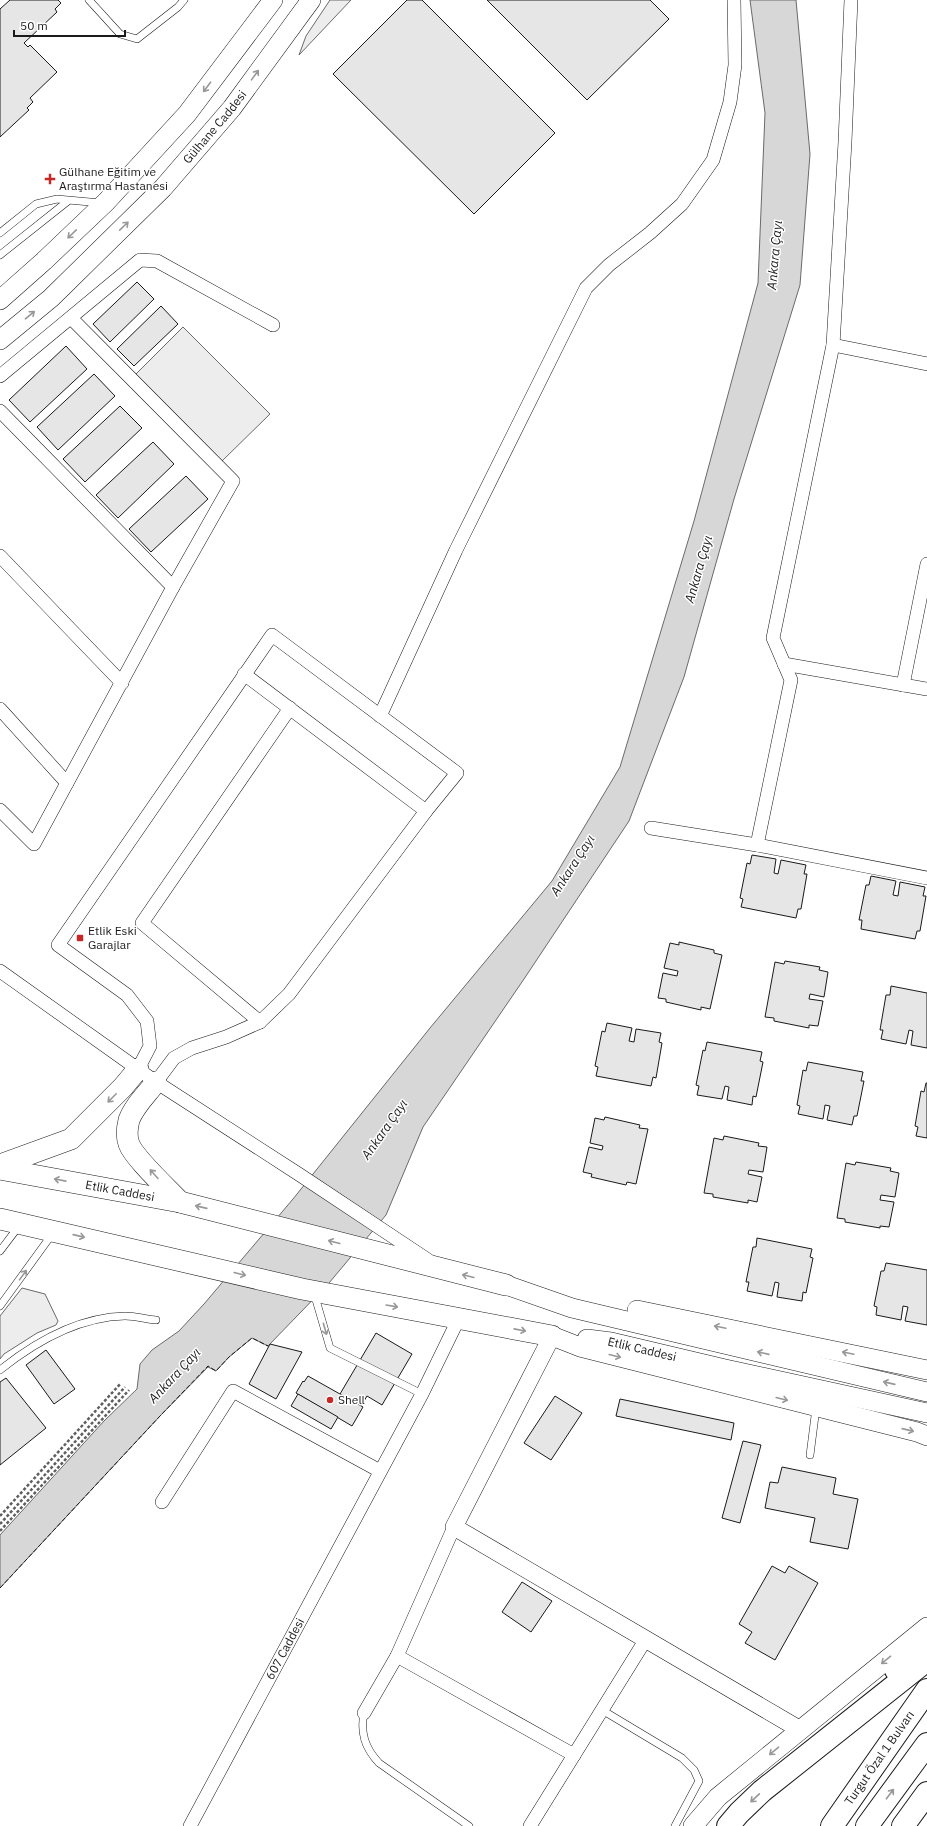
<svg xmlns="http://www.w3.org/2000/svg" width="927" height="1826" font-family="'IBM Plex Sans',sans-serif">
	<rect width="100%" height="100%" fill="#fff"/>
	<g fill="#ededed" stroke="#6a6a6a">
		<path d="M330,0H351L299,55L306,36Z"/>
		<path d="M183,327L270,414L222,461L136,374Z"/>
		<path d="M22,1288L45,1294L58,1321L56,1325L37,1333L4,1354L0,1359V1316Z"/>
	</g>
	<path fill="#d7d7d7" stroke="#6a6a6a" d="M750,0H796L810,154L800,285L734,499L684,677L629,821L524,979L423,1127L386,1215L329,1283L268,1346L252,1338L229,1357L216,1371L208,1367L160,1416L0,1588V1535L104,1421L137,1389L140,1364L152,1350L179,1331L204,1304L293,1199L430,1028L552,881L620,767L694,521L758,283L765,113Z"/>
	<g fill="#e6e6e6" stroke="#1a1a1a">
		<path d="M10,0H58L61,3L55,9L57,12L24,43L28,47L30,45L57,72L30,98L33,102L27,108L29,110L0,137V9Z"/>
		<path d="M407,0H422L555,133L474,214L333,74Z"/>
		<path d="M487,0H650L669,19L587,100Z"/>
		<path d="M137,282L154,299L110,342L93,324Z"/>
		<path d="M161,306L178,324L134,366L117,349Z"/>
		<path d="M66,346L87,369L30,422L9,400Z"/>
		<path d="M94,374L115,396L58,450L37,427Z"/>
		<path d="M120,406L142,428L85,482L63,459Z"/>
		<path d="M153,442L174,464L118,518L96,495Z"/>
		<path d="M186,476L208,499L151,552L129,529Z"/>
		<path d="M752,855L776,859L774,873L778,874L781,860L806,865L804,874H807L801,909H798L796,918L741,907L743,899L740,898L747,863L750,864Z"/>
		<path d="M871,876L896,881L893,895L898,896L900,882L925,887L923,896H926L920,931H917L915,939L861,929L862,920H859L866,885H869Z"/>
		<path d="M679,942L714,950V953L722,955L710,1009L701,1007V1010L666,1002V999L658,998L663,973L677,976L678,971L664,968L670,943L679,945Z"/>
		<path d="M785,961L820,967L819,970L828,972L824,997L810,994L809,999L823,1001L818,1026L809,1025V1028L774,1021V1018L765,1017L775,962L784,964Z"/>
		<path d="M891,986L927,993V1048L911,1045L913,1031L909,1030L906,1044L881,1039L883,1030H880L886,995H890Z"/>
		<path d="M607,1023L632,1028L629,1041L634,1042L636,1029L661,1033L659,1042L662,1043L656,1078L653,1077L651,1086L596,1076L598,1067L595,1066L602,1031L605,1032Z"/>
		<path d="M707,1042L762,1052L760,1061L763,1062L756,1097L753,1096L752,1105L727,1100L729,1087L725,1086L722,1099L697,1095L699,1086L696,1085L703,1050L705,1051Z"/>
		<path d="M808,1062L863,1072L861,1081H864L857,1116H854L852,1125L827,1120L830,1106L825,1105L823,1119L798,1114L800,1106L797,1105L803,1070L806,1071Z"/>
		<path d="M926,1083H927V1138L916,1136L918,1127L915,1126L921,1091L924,1092Z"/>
		<path d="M605,1117L640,1125L639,1128L648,1129L636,1184L627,1182L626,1185L591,1177L592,1174L583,1172L589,1147L602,1150L603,1146L590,1143L595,1118L604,1120Z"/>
		<path d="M724,1136L759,1143L758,1146L767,1147L763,1172L749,1170L748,1174L762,1177L757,1202L748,1200V1203L713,1197V1194L704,1193L714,1138L723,1140Z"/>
		<path d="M856,1162L891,1168L890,1171L899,1173L895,1197L881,1195L880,1200L894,1202L889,1227L880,1226V1228L845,1222V1219L837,1218L846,1163L855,1165Z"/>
		<path d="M757,1238L812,1249L810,1257L813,1258L806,1293L803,1292L802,1301L777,1297L779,1283L775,1282L772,1296L747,1291L749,1282H746L753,1247H756Z"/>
		<path d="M886,1263L927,1270V1325L905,1321L908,1307L903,1306L901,1320L876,1315L877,1307L874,1306L881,1271H884Z"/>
		<path d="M376,1333L412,1354L382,1405L367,1396L361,1406L340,1394Z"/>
		<path d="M270,1344L302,1352L276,1399L249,1384Z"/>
		<path d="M46,1350L75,1389L54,1404L26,1365Z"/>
		<path d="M308,1376L363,1407L352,1426L296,1393L303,1381L304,1382Z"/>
		<path d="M6,1378L46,1428L0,1465V1382Z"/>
		<path d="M298,1394L338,1417L331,1429L291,1406Z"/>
		<path d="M555,1396L582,1413L551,1460L524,1443Z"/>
		<path d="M620,1399L734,1423L731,1440L616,1416Z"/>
		<path d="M743,1441L761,1445L740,1523L722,1518Z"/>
		<path d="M782,1467L836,1478L833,1494L858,1499L848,1549L810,1542L815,1518L765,1508L770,1482L778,1483Z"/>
		<path d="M772,1566L785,1573L789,1566L818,1583L775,1660L745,1643L752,1632L739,1624Z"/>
		<path d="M522,1582L552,1601L531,1632L502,1612Z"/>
	</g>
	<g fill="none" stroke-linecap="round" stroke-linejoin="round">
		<g stroke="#1a1a1a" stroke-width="8">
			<g id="service">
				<path d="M89,0L120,34L137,39L178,7L184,0"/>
				<path d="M0,233L36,204L57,199L101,203"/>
				<path d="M0,255L68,201"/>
				<path d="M0,1251L19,1226"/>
				<path d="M314,1293L330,1348L422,1394"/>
				<path d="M0,1306L53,1233"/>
				<path d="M0,1370C35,1342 79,1317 125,1316C135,1316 146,1319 156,1320"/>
				<path d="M810,1455L816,1408"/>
				<path d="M602,1710L682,1758L694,1770L699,1781L675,1826"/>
				<path d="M364,1713C360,1733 365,1748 379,1763L469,1826"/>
			</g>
		</g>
		<g stroke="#1a1a1a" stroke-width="14">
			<g id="minor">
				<path d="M833,345L927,364"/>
				<path d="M0,376L140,260L157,261L273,325"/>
				<path d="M0,411L173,587"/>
				<path d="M0,556L122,683"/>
				<path d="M784,664L927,689"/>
				<path d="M903,685L927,564"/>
				<path d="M0,709L67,783"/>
				<path d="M380,716L456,550L586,288L609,265L650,233L682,204L713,160L730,102L735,65L734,0"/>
				<path d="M0,810L34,844L173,587L233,481L71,318"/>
				<path d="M651,828L757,845L927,878"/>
				<path d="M757,845L791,680L773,638L833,345L845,142L851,0"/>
				<path d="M0,971L156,1082L300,1175L428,1260"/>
				<path d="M260,1022L142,923L290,708"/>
				<path d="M138,1069L150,1046L147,1021L127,995L58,945L272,635L457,773L426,811"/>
				<path d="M156,1082L174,1058L192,1048L226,1037L260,1022L289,994L426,811L244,674"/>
				<path d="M162,1502L233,1391L380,1471"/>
				<path d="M397,1656L574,1755"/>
				<path d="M364,1713L397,1656L454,1527"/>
				<path id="s1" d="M190,1826L422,1394L459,1318"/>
				<path d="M530,1826L646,1639"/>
			</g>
		</g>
		<g stroke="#1a1a1a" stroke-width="18">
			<path id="tertiary" d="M552,1336L454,1527L799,1729"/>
		</g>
		<g stroke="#1a1a1a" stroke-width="20">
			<g id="secondary">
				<path d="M0,300L44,261L106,202L187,114L273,0"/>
				<path id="s2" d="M0,340L51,298L163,188L232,108L311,0"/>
				<path d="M506,1285L572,1308L927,1392"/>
				<path d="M637,1310L927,1370"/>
				<path d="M552,1336L580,1347L917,1432L927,1436"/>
				<path id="s3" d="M587,1339L611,1342L725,1369L927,1413"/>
				<path d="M693,1826L718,1797L927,1627"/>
			</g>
		</g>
		<g stroke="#1a1a1a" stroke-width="22">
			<g id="primary">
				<path d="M156,1082C147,1094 134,1106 129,1120C127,1128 126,1136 129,1144C134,1158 169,1190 180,1202"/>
				<path d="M0,1165L71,1139L123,1087L138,1069"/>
				<path id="s4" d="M0,1169L180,1202L506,1285"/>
				<path d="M0,1219L302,1289L552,1336"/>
			</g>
		</g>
		<g stroke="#1a1a1a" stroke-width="24">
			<g id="trunk">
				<path d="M896,1670L927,1638"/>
				<path d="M728,1826L739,1813L762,1791L927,1660"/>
				<path id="s5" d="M832,1826L927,1690"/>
				<path d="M867,1826L927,1744"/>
				<path d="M903,1826L927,1793"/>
			</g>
		</g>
		<g stroke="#5f5f5f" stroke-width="2.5" stroke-dasharray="3 2" stroke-linecap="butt">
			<path d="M0,1516L121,1383"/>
			<path d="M0,1524L125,1387"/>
			<path d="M0,1531L129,1390"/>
		</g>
		<use href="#service" stroke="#fff" stroke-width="7"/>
		<use href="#minor" stroke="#fff" stroke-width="13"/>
		<use href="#tertiary" stroke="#fff" stroke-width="17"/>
		<use href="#secondary" stroke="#fff" stroke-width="19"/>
		<use href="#primary" stroke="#fff" stroke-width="21"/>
		<use href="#trunk" stroke="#fff" stroke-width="22"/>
		<path stroke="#1a1a1a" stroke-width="1" stroke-dasharray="5 2" stroke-linecap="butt" d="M0,1588L160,1416L208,1366L216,1371L229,1357L252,1338L268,1346"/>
	</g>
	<defs><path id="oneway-shaft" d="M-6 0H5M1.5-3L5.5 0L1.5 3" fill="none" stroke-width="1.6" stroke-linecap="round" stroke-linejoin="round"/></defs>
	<g stroke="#989898">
		<use href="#oneway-shaft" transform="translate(255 75) rotate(-54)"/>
		<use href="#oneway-shaft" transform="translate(207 87) rotate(127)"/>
		<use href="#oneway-shaft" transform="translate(124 226) rotate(-44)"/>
		<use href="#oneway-shaft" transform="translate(72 234) rotate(136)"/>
		<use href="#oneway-shaft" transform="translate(30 315) rotate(-40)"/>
		<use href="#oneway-shaft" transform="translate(112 1098) rotate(135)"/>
		<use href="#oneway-shaft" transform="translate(154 1174) rotate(-132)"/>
		<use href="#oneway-shaft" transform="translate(60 1180) rotate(-169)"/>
		<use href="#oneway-shaft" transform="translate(201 1207) rotate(-167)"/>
		<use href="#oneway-shaft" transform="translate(79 1236) rotate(13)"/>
		<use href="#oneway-shaft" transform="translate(334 1242) rotate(-165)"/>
		<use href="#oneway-shaft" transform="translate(240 1274) rotate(14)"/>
		<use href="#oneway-shaft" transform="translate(23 1275) rotate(-54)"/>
		<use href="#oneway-shaft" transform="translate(468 1276) rotate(-166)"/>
		<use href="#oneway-shaft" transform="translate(392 1306) rotate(10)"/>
		<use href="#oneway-shaft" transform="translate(720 1327) rotate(-168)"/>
		<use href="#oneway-shaft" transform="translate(325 1329) rotate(74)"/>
		<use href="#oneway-shaft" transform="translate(520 1330) rotate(11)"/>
		<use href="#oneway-shaft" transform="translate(763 1353) rotate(-167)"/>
		<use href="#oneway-shaft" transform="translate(848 1353) rotate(-168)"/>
		<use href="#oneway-shaft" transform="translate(615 1356) rotate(14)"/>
		<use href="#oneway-shaft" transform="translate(889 1383) rotate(-167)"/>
		<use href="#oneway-shaft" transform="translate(782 1399) rotate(14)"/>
		<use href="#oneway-shaft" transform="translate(908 1430) rotate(13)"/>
		<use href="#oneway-shaft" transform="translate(886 1660) rotate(141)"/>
		<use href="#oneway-shaft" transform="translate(774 1751) rotate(140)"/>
		<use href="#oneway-shaft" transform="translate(890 1794) rotate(-53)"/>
		<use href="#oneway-shaft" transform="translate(755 1798) rotate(137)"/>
	</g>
	<g fill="#c62828" stroke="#fff" stroke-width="1.5">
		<path d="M48 173h4v4h4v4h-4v4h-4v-4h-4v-4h4z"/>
		<rect x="76" y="934" width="8" height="8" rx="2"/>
		<circle cx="330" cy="1400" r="4"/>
	</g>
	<g text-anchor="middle" stroke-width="3" stroke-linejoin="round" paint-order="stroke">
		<g font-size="12" fill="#1a1a1a" stroke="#fff">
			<text dy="4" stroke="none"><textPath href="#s2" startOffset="303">Gülhane Caddesi</textPath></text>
			<text dy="4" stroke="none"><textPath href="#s4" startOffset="122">Etlik Caddesi</textPath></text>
			<text dy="4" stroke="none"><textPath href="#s3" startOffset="56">Etlik Caddesi</textPath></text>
			<text dy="4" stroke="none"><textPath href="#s1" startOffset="201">607 Caddesi</textPath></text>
			<text dy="4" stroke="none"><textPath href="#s5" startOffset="83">Turgut Özal 1 Bulvarı</textPath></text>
		</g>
		<g font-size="12" fill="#1a1a1a" stroke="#fff" text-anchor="start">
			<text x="59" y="176">Gülhane Eğitim ve<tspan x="59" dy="14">Araştırma Hastanesi</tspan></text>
			<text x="88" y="935">Etlik Eski<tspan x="88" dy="14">Garajlar</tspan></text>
			<text x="338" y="1404">Shell</text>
		</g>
		<g font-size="13" font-style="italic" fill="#1a1a1a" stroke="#fff">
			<text transform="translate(774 255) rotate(-85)" y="5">Ankara Çayı</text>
			<text transform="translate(698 569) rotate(-74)" y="5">Ankara Çayı</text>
			<text transform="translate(572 865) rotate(-57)" y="5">Ankara Çayı</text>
			<text transform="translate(384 1129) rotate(-55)" y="5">Ankara Çayı</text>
			<text transform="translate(174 1375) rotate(-47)" y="5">Ankara Çayı</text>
		</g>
	</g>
	<path d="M14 30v6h111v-6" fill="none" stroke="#1a1a1a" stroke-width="2"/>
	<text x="20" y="30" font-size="12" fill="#1a1a1a" stroke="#ffffff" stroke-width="3" paint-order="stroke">50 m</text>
</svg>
